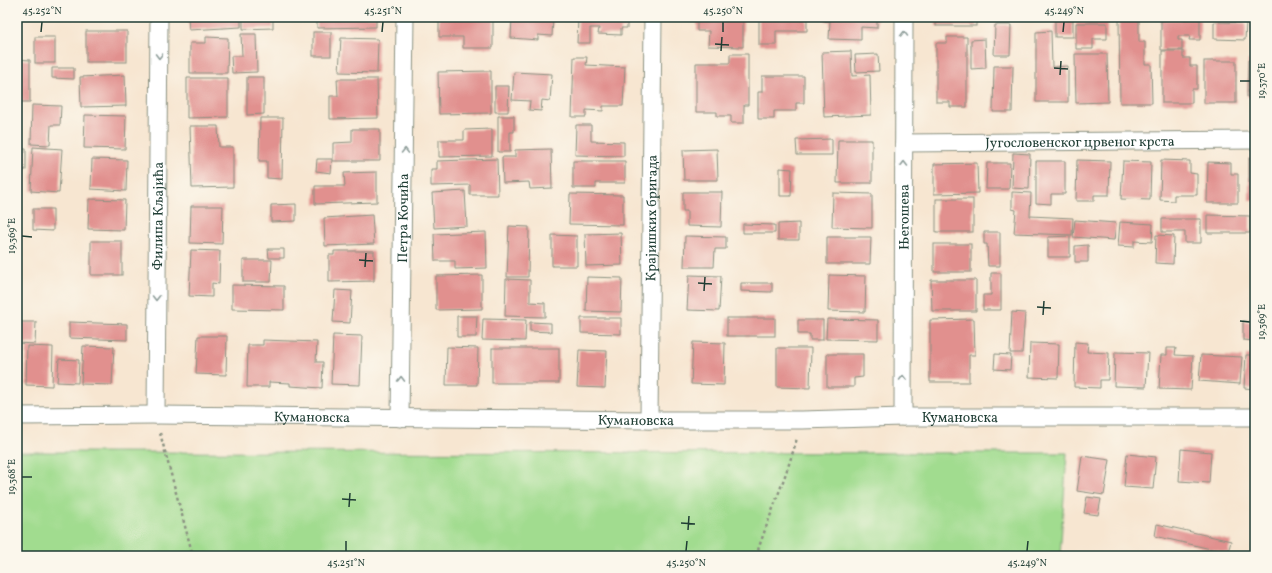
<svg xmlns="http://www.w3.org/2000/svg" width="1272" height="573" font-family="Vollkorn,serif">
	<rect width="100%" height="100%" fill="#fbf7ec"/>
	<filter id="ink" filterUnits="userSpaceOnUse"><feTurbulence type="fractalNoise" baseFrequency=".025" numOctaves="2"/><feDisplacementMap in="SourceGraphic" scale="8" xChannelSelector="R" yChannelSelector="G"/><feConvolveMatrix kernelMatrix="1 2 1 2 8 2 1 2 1" color-interpolation-filters="sRGB"/></filter>
	<filter id="wash" filterUnits="userSpaceOnUse"><feTurbulence type="fractalNoise" baseFrequency=".012" numOctaves="4" result="noise"/><feDisplacementMap in="SourceGraphic" scale="16" xChannelSelector="R" yChannelSelector="G"/><feGaussianBlur stdDeviation="0.9" result="paint"/><feColorMatrix in="noise" values="0 0 0 0 0 0 0 0 0 0 0 0 0 0 0 0 0 1.4 0 .05"/><feComposite in="paint" operator="in"/></filter>
	<g filter="url(#wash)">
		<rect width="100%" height="100%" fill="#f7e6d1"/>
		<path fill="#a1dc8f" stroke="#608c62" d="M17,452L1067,453L1060,556H17Z"/>
		<g id="blocks">
			<g fill="#e1908e">
				<rect x="82" y="17" width="45" height="3"/>
				<path d="M188,17H241V27L189,30Z"/>
				<path d="M243,17H273V28L243,29Z"/>
				<path d="M317,17H376V27L317,28Z"/>
				<path d="M439,17H493V48H463V37H439Z"/>
				<path d="M512,17H553L552,36L538,35V40L511,38Z"/>
				<path d="M578,17H627V28H621V35L598,34L599,28H590V43H577Z"/>
				<path d="M697,17H743V47L708,46L709,31H697Z"/>
				<path d="M759,17H807V31H776V45H759Z"/>
				<path d="M825,17H877V28L861,27V40L829,39L830,21H825Z"/>
				<rect x="936" y="17" width="40" height="9"/>
				<rect x="994" y="17" width="14" height="4"/>
				<rect x="1109" y="17" width="17" height="2"/>
				<path d="M1119,19H1139V42H1145V64H1151L1152,103H1120Z"/>
				<path d="M1200,19V40H1189L1190,36H1178V40H1182V50H1161V20Z"/>
				<rect x="1055" y="20" width="18" height="17"/>
				<path d="M1214,22L1246,23L1245,40L1214,39Z"/>
				<path d="M1076,23H1107V39H1093V49H1076Z"/>
				<path d="M995,25H1011L1010,55H994Z"/>
				<rect x="86" y="31" width="41" height="31"/>
				<path d="M1051,31L1052,67L1068,66V102H1036V32Z"/>
				<rect x="313" y="32" width="18" height="24"/>
				<path d="M241,34H256L257,72L232,73L231,56H242Z"/>
				<rect x="35" y="37" width="20" height="26"/>
				<path d="M206,37L228,38L227,73H190V43H206Z"/>
				<path d="M947,37H967V107H950V102H936V43H947Z"/>
				<path d="M341,38L378,39L377,73L339,72Z"/>
				<path d="M985,39L986,68L971,69V40Z"/>
				<path d="M851,51L852,76L870,75L871,115L824,117L822,52Z"/>
				<path d="M1162,51H1183V58H1190V66H1197V89H1192V103H1162Z"/>
				<path d="M730,54H748V105H744V123H731V116H717V112H696V63H730Z"/>
				<path d="M878,54L879,71L856,72L855,55Z"/>
				<path d="M1075,54H1107L1108,102L1076,103Z"/>
				<path d="M574,57H587L586,65L625,67L623,106H603V111L586,110V117H572Z"/>
				<path d="M17,59L30,60V102H17Z"/>
				<path d="M1248,60H1255V97H1247Z"/>
				<rect x="1204" y="61" width="32" height="42"/>
				<path d="M994,66H1013L1012,112H993Z"/>
				<path d="M52,68H74V79L52,78Z"/>
				<path d="M491,71V113L439,114L438,72Z"/>
				<path d="M514,72L552,74L550,101L542,100L541,111L529,110L530,101L512,100Z"/>
				<path d="M125,75L126,106L81,107L80,77Z"/>
				<path d="M762,76H804V103H796V111H774V119H758V92H762Z"/>
				<path d="M247,77H264V114L247,115Z"/>
				<path d="M187,78H228V117L187,118Z"/>
				<path d="M337,79H377L378,118L330,119V96H338Z"/>
				<path d="M495,86H509L508,112H495Z"/>
				<path d="M32,105L61,106L60,125H51L50,145L31,144Z"/>
				<path d="M85,115L126,116L125,149L84,148Z"/>
				<path d="M498,116H514V132H510V152H498Z"/>
				<path d="M260,118H283L282,179L267,178V161H259Z"/>
				<path d="M576,125H591V141L624,142V156L575,155Z"/>
				<path d="M190,126H218L219,147H233V187L192,188Z"/>
				<path d="M352,129H380V161H333V143L352,142Z"/>
				<path d="M492,129V156L439,157V140H464V130Z"/>
				<path d="M832,139V155H797L796,140Z"/>
				<path d="M838,140H872V183H837Z"/>
				<path d="M33,147L62,149L59,193L31,191Z"/>
				<rect x="17" y="149" width="9" height="21"/>
				<path d="M551,149L552,188L530,189L529,182L503,183L502,157H515V150Z"/>
				<path d="M717,149L718,180H684L683,150Z"/>
				<path d="M1013,153L1030,154L1029,189L1012,188Z"/>
				<rect x="1249" y="158" width="6" height="42"/>
				<path d="M92,159L127,160L126,191L91,189Z"/>
				<path d="M317,159H332L331,173L316,171Z"/>
				<path d="M497,159L498,195H470V185L431,186V169H437V161Z"/>
				<path d="M1077,160L1110,161L1109,195H1094V201H1076Z"/>
				<path d="M1161,160L1190,161V173L1197,174V195H1174V201L1160,200Z"/>
				<path d="M573,161H625V183H596V188H573Z"/>
				<path d="M1036,161H1065V194H1051V204L1036,203Z"/>
				<path d="M1123,161L1151,162L1150,200L1121,199Z"/>
				<path d="M1208,162L1231,163V174H1238V203H1207Z"/>
				<path d="M977,163L978,193L934,194V164Z"/>
				<path d="M987,163H1010L1009,189H986Z"/>
				<path d="M780,168L792,169L791,196H780Z"/>
				<path d="M377,172V202L315,204V186H345L344,173Z"/>
				<path d="M465,191L467,226L434,228L432,193Z"/>
				<path d="M683,192H722L721,227L687,226V211H683Z"/>
				<path d="M1012,192L1031,193L1030,216L1073,218L1072,235L1014,233L1016,210L1012,209Z"/>
				<path d="M833,193L872,194V228L832,227Z"/>
				<path d="M570,194L623,195V225L569,224Z"/>
				<path d="M89,199L125,200L124,230L88,229Z"/>
				<rect x="936" y="199" width="37" height="33"/>
				<path d="M296,204V221L271,222V205Z"/>
				<path d="M191,206H223L222,244L190,243Z"/>
				<path d="M33,209H53V231L33,230Z"/>
				<path d="M372,215L374,244L325,246L324,218Z"/>
				<path d="M1207,215L1250,216V233H1207Z"/>
				<path d="M1162,219H1201V243H1185V232H1162Z"/>
				<path d="M1075,220L1116,223L1114,240L1073,237Z"/>
				<path d="M1120,222L1153,224L1152,242L1134,241V247L1118,246Z"/>
				<path d="M799,223V240H778V224Z"/>
				<path d="M743,224L775,225V233H743Z"/>
				<path d="M509,226L529,227L528,277H507Z"/>
				<path d="M486,232L487,268L455,269V261H435L434,234Z"/>
				<path d="M984,232H1000V266H988L987,244H984Z"/>
				<path d="M621,233L622,265L586,266L585,234Z"/>
				<path d="M552,235L577,236V266H552Z"/>
				<path d="M1156,235L1174,236L1173,264L1155,263Z"/>
				<path d="M685,236L726,237V249H715L714,267H684Z"/>
				<path d="M1070,236V257H1048V237Z"/>
				<path d="M827,237H871L870,264H827Z"/>
				<rect x="91" y="241" width="31" height="34"/>
				<rect x="934" y="244" width="37" height="28"/>
				<path d="M1088,245V262H1075V246Z"/>
				<path d="M268,249H284V258H269Z"/>
				<path d="M191,250L220,251L219,284L212,283V297L189,296Z"/>
				<path d="M334,251H374V281L329,282V255H334Z"/>
				<path d="M243,260H272L271,282H243Z"/>
				<path d="M991,273H1001V310H983V295H991Z"/>
				<path d="M482,275V309L436,310V276Z"/>
				<path d="M689,275L721,276L719,311L687,310Z"/>
				<path d="M829,275L866,276L865,312L828,311Z"/>
				<path d="M587,277L622,278L621,312L586,311Z"/>
				<path d="M506,279L530,280V302L545,303V317L505,316Z"/>
				<path d="M931,280H976V311H932Z"/>
				<path d="M741,283H772V292L741,291Z"/>
				<path d="M232,285L284,286V310L232,309Z"/>
				<path d="M335,290L352,291L350,323L333,322Z"/>
				<path d="M1012,312L1025,313L1022,353H1010Z"/>
				<path d="M457,316H477L476,337H457Z"/>
				<path d="M581,318H621V334L581,333Z"/>
				<rect x="727" y="318" width="48" height="18"/>
				<path d="M483,319L526,320L525,341L482,340Z"/>
				<path d="M827,319L878,320V340L826,339Z"/>
				<path d="M974,319L975,355H969V382H930V320Z"/>
				<path d="M798,320H823V340H810V334H798Z"/>
				<path d="M1243,321L1255,322V341L1243,340Z"/>
				<path d="M17,322H36L35,344L17,343Z"/>
				<path d="M69,322L127,324V340L69,338Z"/>
				<path d="M530,322L551,323V332L530,331Z"/>
				<path d="M333,335L362,336L360,385L331,384Z"/>
				<path d="M198,336H227L226,375L196,374Z"/>
				<path d="M263,340L317,342L316,362H323L322,388L290,386V383L269,382V387H247L248,345H263Z"/>
				<path d="M693,342L725,343L724,385L691,384Z"/>
				<path d="M1075,342L1088,343L1087,352L1109,353L1108,380H1100V388L1074,387Z"/>
				<path d="M1030,343L1059,344L1058,378L1029,377Z"/>
				<path d="M27,346L53,347L52,386L26,385Z"/>
				<path d="M83,346L114,347L112,385L81,384Z"/>
				<path d="M447,347L478,348L477,385H446Z"/>
				<rect x="492" y="348" width="67" height="35"/>
				<path d="M777,348H811L810,388L777,387Z"/>
				<path d="M1167,348H1176L1175,355L1193,356L1191,390L1159,389L1161,355H1167Z"/>
				<path d="M579,350L607,351L605,388L577,387Z"/>
				<path d="M1115,352L1148,353L1146,387L1114,386Z"/>
				<path d="M827,354H863V377L854,378V387H827Z"/>
				<path d="M995,354L1011,355L1010,370L994,369Z"/>
				<path d="M1201,355L1242,357L1240,384L1199,381Z"/>
				<path d="M1246,355H1255V389L1244,388Z"/>
				<path d="M59,359L79,360L78,383L57,382Z"/>
				<path d="M1181,449L1211,452L1209,483L1179,481Z"/>
				<path d="M1127,454L1156,457L1153,489L1124,487Z"/>
				<path d="M1082,456L1110,460L1104,495L1077,491Z"/>
				<path d="M1087,497L1101,499L1098,515L1084,513Z"/>
				<path d="M1157,524L1231,541L1228,553L1155,536Z"/>
			</g>
		</g>
	</g>
	<g filter="url(#ink)">
		<use href="#blocks" fill-opacity="0" stroke="#8b9282" stroke-width="1"/>
		<g fill="none" stroke-linecap="round" stroke-linejoin="round">
			<g stroke="#8b9282" stroke-width="19">
				<g id="minor">
					<path id="s1" d="M904,143L1255,140"/>
					<path id="s2" d="M156,415L159,17"/>
					<path id="s3" d="M17,416L156,415L649,420H802L903,417H1255"/>
					<path id="s4" d="M903,417L904,17"/>
					<path id="s5" d="M400,418L405,17"/>
					<path id="s6" d="M649,420L653,17"/>
				</g>
			</g>
			<g stroke="#8b9282" stroke-width="2.5" stroke-dasharray="3 3" stroke-linecap="butt">
				<path d="M160,433L193,556"/>
				<path d="M756,556C769,516 786,478 797,438"/>
			</g>
			<use href="#minor" stroke="#fff" stroke-width="17"/>
		</g>
		<defs><path id="oneway-chevron" d="M-2-3.5L2.5 0L-2 3.5" fill="none" stroke-width="1.6" stroke-linecap="round" stroke-linejoin="round"/></defs>
		<g stroke="#8f9e9a">
			<use href="#oneway-chevron" transform="translate(904 34) rotate(-90)"/>
			<use href="#oneway-chevron" transform="translate(159 56) rotate(91)"/>
			<use href="#oneway-chevron" transform="translate(405 151) rotate(-89)"/>
			<use href="#oneway-chevron" transform="translate(904 164) rotate(-90)"/>
			<use href="#oneway-chevron" transform="translate(156 298) rotate(90)"/>
			<use href="#oneway-chevron" transform="translate(903 378) rotate(-90)"/>
			<use href="#oneway-chevron" transform="translate(401 379) rotate(-89)"/>
		</g>
	</g>
	<path fill="none" stroke="#1f3d34" stroke-width="1.5" d="M41,32L42,22M382,32L383,22M723,32V22M1063,32L1064,22M715,44L729,45M721,51L722,37M1054,68L1068,69M1060,75L1061,61M1240,81H1250M22,236L32,237M359,260L373,261M365,267L366,253M698,283L712,284M704,291L705,277M1037,307L1051,308M1043,315L1044,301M1240,321L1250,322M22,477H32M342,499L356,500M349,507L350,493M681,523L695,524M688,530L689,516M346,551V541M686,551L687,541M1027,551L1028,541"/>
	<g text-anchor="middle" stroke-width="3.5" stroke-linejoin="round" paint-order="stroke">
		<g font-size="14" fill="#1f3d34" stroke="#fbf7ec">
			<text dy="5" stroke="none"><textPath href="#s1" startOffset="176">Југословенског црвеног крста</textPath></text>
			<text dy="5" stroke="none"><textPath href="#s2" startOffset="199">Филипа Кљајића</textPath></text>
			<text dy="5" stroke="none"><textPath href="#s4" startOffset="200">Његошева</textPath></text>
			<text dy="5" stroke="none"><textPath href="#s5" startOffset="200">Петра Кочића</textPath></text>
			<text dy="5" stroke="none"><textPath href="#s6" startOffset="202">Крајишких бригада</textPath></text>
			<text dy="5" stroke="none"><textPath href="#s3" startOffset="295">Кумановска</textPath></text>
			<text dy="5" stroke="none"><textPath href="#s3" startOffset="943">Кумановска</textPath></text>
			<text dy="5" stroke="none"><textPath href="#s3" startOffset="619">Кумановска</textPath></text>
		</g>
	</g>
	<rect width="1272" height="573" fill="none" stroke="#fbf7ec" stroke-width="44"/>
	<rect x="22" y="22" width="1228" height="529" fill="none" stroke="#1f3d34" stroke-width="1.5"/>
	<g font-size="10" text-anchor="middle" fill="#1f3d34">
		<text x="42" y="14">45.252°N</text>
		<text x="383" y="14">45.251°N</text>
		<text x="723" y="14">45.250°N</text>
		<text x="1064" y="14">45.249°N</text>
		<text transform="translate(1261 81) rotate(-90)" y="4">19.370°E</text>
		<text transform="translate(11 236) rotate(-90)" y="4">19.369°E</text>
		<text transform="translate(1261 322) rotate(-90)" y="4">19.369°E</text>
		<text transform="translate(11 477) rotate(-90)" y="4">19.368°E</text>
		<text x="346" y="566">45.251°N</text>
		<text x="686" y="566">45.250°N</text>
		<text x="1027" y="566">45.249°N</text>
	</g>
</svg>
